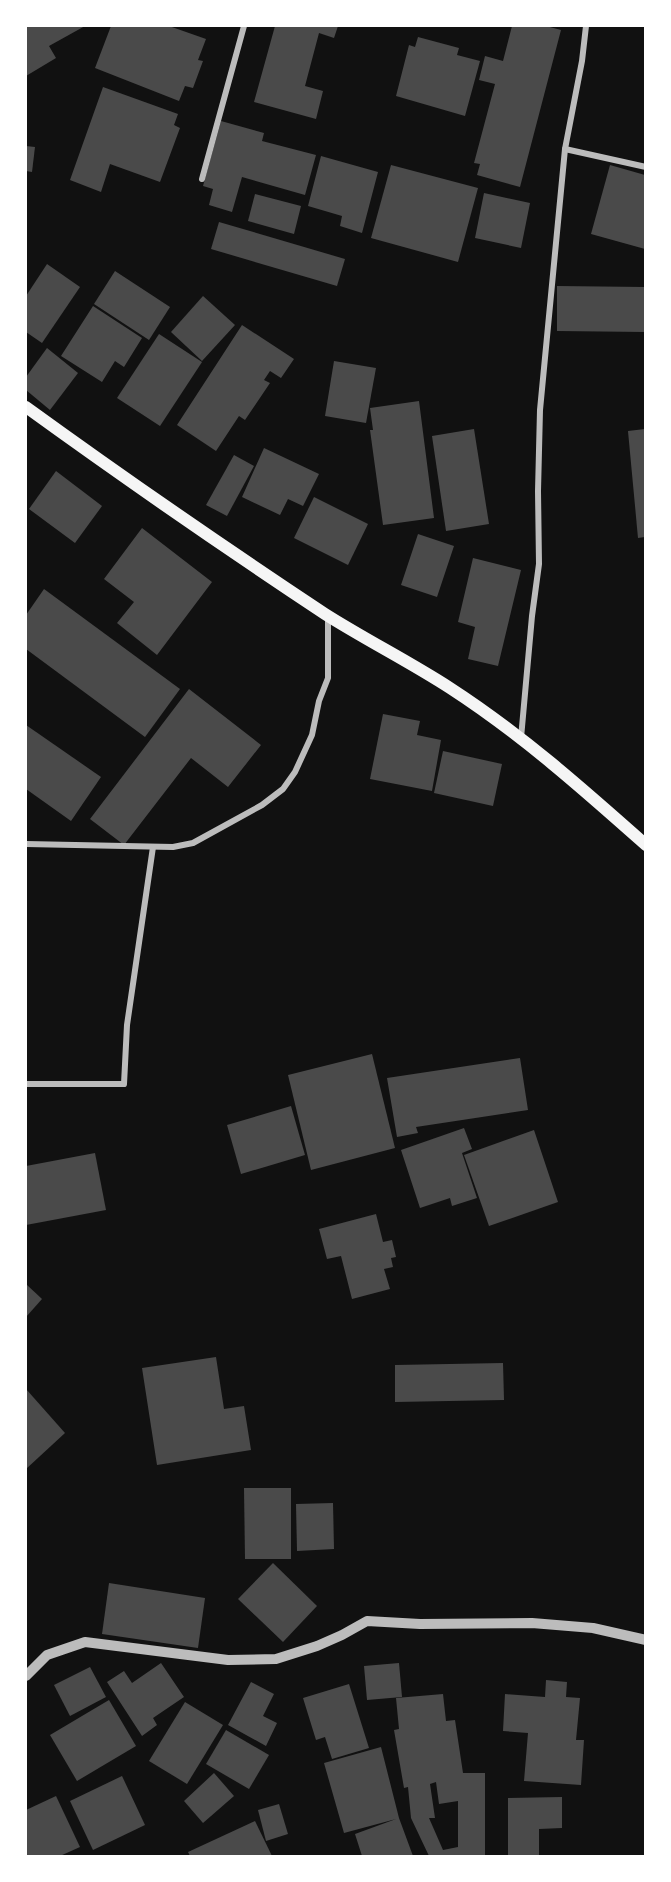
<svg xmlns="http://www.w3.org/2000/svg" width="671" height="1882" font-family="Figtree,sans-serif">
	<rect width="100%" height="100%" fill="#111"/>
	<g fill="#4a4a4a" fill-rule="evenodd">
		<path d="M26,26H85L49,46L56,58L26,76Z"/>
		<path d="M111,26H169L206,39L198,60L203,61L193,88L185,86L179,101L95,68Z"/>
		<path d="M275,26H338L334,38L319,33L305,86L323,91L316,119L254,102Z"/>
		<path d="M512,26H546L561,30L520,187L477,175L480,164L474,163L495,84L479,80L485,56L503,61Z"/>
		<path d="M418,37L459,48L457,55L480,61L465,116L396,96L409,45L415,47Z"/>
		<path d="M103,87L178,114L174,125L180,128L160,182L110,164L101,192L70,180Z"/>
		<path d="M221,121L264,133L262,141L316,155L305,195L242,177L232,212L209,205L213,189L203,186Z"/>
		<path d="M26,146L35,147L32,172L26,171Z"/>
		<path d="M321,156L378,172L362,233L340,226L342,216L308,206Z"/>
		<path d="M391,165L478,188L458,262L371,238Z"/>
		<path d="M610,165L645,175V249L591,234Z"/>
		<path d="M484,193L530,203L521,248L475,238Z"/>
		<path d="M255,194L301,206L294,234L248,221Z"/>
		<path d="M219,222L345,259L337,286L211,249Z"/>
		<path d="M47,264L80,287L42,343L26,332V296Z"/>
		<path d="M115,271L170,307L149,340L94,304Z"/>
		<path d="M557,286L645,287V332L557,331Z"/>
		<path d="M203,296L235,325L202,361L171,332Z"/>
		<path d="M93,306L142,338L124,367L115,361L102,382L61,356Z"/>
		<path d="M242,325L294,359L281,378L270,371L264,380L270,383L245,420L239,416L216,451L177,425Z"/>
		<path d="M159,334L202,362L160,426L117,398Z"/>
		<path d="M47,348L78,373L50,410L26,390V377Z"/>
		<path d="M334,361L376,368L366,423L325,416Z"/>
		<path d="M419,401L434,518L383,525L370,430H373L370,408Z"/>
		<path d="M474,429L489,524L446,531L432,436Z"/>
		<path d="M645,429V537L638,538L628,431Z"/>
		<path d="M264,448L319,474L303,506L288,499L280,515L242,497Z"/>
		<path d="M234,455L254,466L227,516L206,505Z"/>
		<path d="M56,471L102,506L75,543L29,509Z"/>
		<path d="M314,497L368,524L348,565L294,538Z"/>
		<path d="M142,528L212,582L157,655L117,623L134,602L104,579Z"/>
		<path d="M418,534L454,546L437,597L401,585Z"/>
		<path d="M473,558L521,570L498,666L468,659L475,627L458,622Z"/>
		<path d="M44,589L180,689L145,737L26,649V615Z"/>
		<path d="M189,689L261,745L228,787L191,758L124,845L90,819Z"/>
		<path d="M383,714L420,721L417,735L441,740L432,791L370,779Z"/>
		<path d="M26,725L101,777L71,821L26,789Z"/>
		<path d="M443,751L502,764L493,806L434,793Z"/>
		<path d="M372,1054L395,1148L311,1170L288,1075Z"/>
		<path d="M520,1058L528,1110L416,1127L418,1133L397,1137L387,1078Z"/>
		<path d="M291,1106L305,1155L241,1174L227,1125Z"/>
		<path d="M464,1128L472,1149L462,1153L477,1198L452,1206L450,1198L420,1208L401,1150Z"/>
		<path d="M534,1130L558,1202L489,1226L464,1155Z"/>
		<path d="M95,1153L106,1210L26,1225V1166Z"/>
		<path d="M376,1214L383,1242L392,1240L396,1257L391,1258L393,1267L384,1269L390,1289L352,1299L341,1256L327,1259L319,1229Z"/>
		<path d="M26,1284L42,1299L26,1317Z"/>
		<path d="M216,1357L224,1409L244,1406L251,1450L157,1465L142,1368Z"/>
		<path d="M503,1363L504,1400L395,1402V1365Z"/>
		<path d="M26,1389L65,1433L26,1469Z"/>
		<path d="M244,1488H291V1559H245Z"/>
		<path d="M333,1503L334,1549L297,1551L296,1504Z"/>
		<path d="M273,1563L317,1606L283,1642L238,1599Z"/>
		<path d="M109,1583L205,1598L198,1648L102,1634Z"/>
		<path d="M161,1663L184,1697L153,1718L157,1725L142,1736L107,1682L124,1671L132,1683Z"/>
		<path d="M399,1663L402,1697L367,1700L364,1666Z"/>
		<path d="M90,1667L106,1697L70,1716L54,1685Z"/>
		<path d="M546,1680L567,1682L566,1697L580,1698L576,1740H584L581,1785L524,1781L528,1733L503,1731L505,1694L545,1697Z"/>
		<path d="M251,1682L274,1694L263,1716L277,1723L266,1746L228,1725Z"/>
		<path d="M349,1684L369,1748L332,1759L325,1737L316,1740L303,1698Z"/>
		<path d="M443,1694L446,1721L455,1720L463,1773H485V1856H429L411,1818L408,1787L404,1788L394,1730L399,1729L396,1698ZM436,1782L439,1804L458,1801V1847L443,1850L429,1818H435L430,1784Z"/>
		<path d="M109,1700L136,1746L77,1781L50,1735Z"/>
		<path d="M185,1702L223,1725L187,1784L149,1761Z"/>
		<path d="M226,1730L269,1755L249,1789L206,1764Z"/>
		<path d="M381,1747L399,1818L413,1856H362L355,1834L396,1819L344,1833L324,1763Z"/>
		<path d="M214,1773L234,1796L203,1823L184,1801Z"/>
		<path d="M122,1776L145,1825L93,1850L70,1801Z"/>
		<path d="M56,1796L80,1847L60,1856H26V1810Z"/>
		<path d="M562,1797V1828L539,1829V1856H508V1798Z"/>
		<path d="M279,1804L288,1834L266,1841L258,1810Z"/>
		<path d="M255,1821L272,1856H190L188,1852Z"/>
	</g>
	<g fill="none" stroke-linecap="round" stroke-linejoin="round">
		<g stroke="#bcbcbc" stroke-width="6">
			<path d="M565,149L646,167"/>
			<path d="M202,179L244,26"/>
			<path d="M521,738L532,616L539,564L538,491L540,410L565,149L582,61L586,26"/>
			<path d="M26,844L173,847L193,843L262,805L283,789L295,772L312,735L319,701L328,678V616"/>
			<path d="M26,1084H124L127,1025L153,847"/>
		</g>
		<path stroke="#bcbcbc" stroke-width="10" d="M26,1676L47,1655L85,1642L228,1660L276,1659L317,1646L342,1635L367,1621L420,1624L532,1623L593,1628L646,1640"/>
		<path stroke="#f5f5f5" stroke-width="12" d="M26,407C124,478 224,547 325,614C366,640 410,662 450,688C521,734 583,789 646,845"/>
	</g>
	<rect width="671" height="1882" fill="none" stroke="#ffffff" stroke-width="54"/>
</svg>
